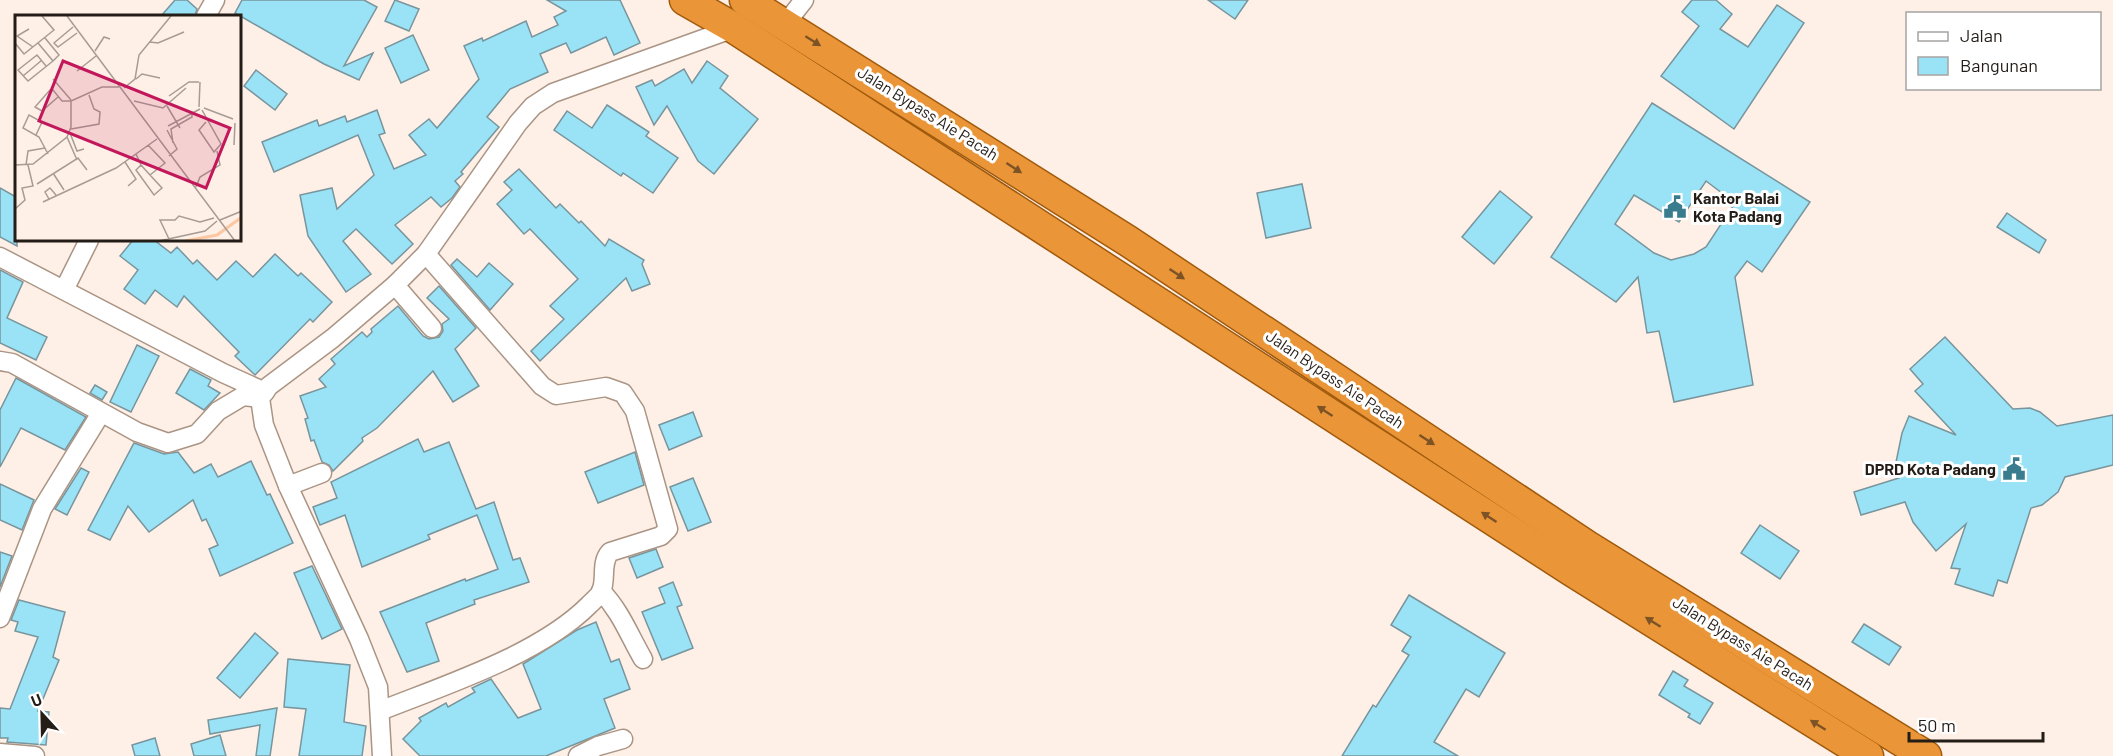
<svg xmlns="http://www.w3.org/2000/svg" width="2113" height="756" font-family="Barlow,sans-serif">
	<rect width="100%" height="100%" fill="#fef0e6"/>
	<g fill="#9ae2f5" stroke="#78959d" stroke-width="1.5" fill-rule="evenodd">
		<path d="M175,0H187L197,9L195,16H161Z"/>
		<path d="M242,0H364L377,7L344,66L373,53L359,80L324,64L235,13Z"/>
		<path d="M395,0L419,9L409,31L385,21Z"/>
		<path d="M547,0H620L640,43L614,55L606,37L571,53L566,43L540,54L548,72L510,89L487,117L499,127L461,172L463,174L455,181L460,187L452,198L441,207L431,197L395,225L413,244L392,264L356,229L343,241L371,274L346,292L308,236L300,195L332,188L337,209L374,175L358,135L274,172L262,142L317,120L319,126L345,116L347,122L377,110L385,133L379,135L394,169L426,155L409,135L429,119L437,128L479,79L464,46L482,38L483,41L526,21L532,37L558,25L554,17L566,11Z"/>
		<path d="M1208,0H1248L1235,19Z"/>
		<path d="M1692,0H1716L1732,14L1720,29L1748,47L1777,5L1804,23L1734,129L1661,76L1699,26L1682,12Z"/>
		<path d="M413,35L429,70L401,83L385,48Z"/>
		<path d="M707,61L728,76L720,88L758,119L714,174L698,161L667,106L654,125L636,87L652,80L655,86L684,69L692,83Z"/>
		<path d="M256,70L287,94L275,110L244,86Z"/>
		<path d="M1652,103L1810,202L1762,272L1747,261L1735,277L1753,385L1674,402L1659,331L1647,333L1638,277L1616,302L1551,257ZM1706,181L1735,203L1706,247L1694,254L1671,260L1654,253L1615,224L1634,195L1679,222Z"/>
		<path d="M607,105L649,132L646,136L678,158L653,193L623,173L621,176L554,130L567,111L592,128Z"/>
		<path d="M519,169L556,208L560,204L579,223L581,221L605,246L609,239L644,260L642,264L650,284L632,291L626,278L540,361L531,351L564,319L550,306L578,279L530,229L524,234L497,204L512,190L504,182Z"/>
		<path d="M1302,184L1311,228L1266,238L1257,193Z"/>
		<path d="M0,188L16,197L17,246L0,237Z"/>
		<path d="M1500,191L1532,217L1494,264L1462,237Z"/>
		<path d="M2007,213L2046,240L2039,253L1997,227Z"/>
		<path d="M133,240H154L171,253L177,247L193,264L197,260L217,280L236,261L253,277L275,254L298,276L301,273L332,302L313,322L310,319L255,375L235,356L239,352L184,296L177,307L155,290L145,304L124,289L138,270L120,256Z"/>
		<path d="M457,259L477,277L489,263L513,284L490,310L451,265Z"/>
		<path d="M0,270L23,282L7,318L47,337L36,360L0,343Z"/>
		<path d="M439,286L476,328L455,349L479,386L453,402L433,371L377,428L362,438L363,441L333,471L329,465L322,462L314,440L311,441L305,419L308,418L300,396L326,387L319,379L335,364L331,359L362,332L367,337L372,332L371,329L398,306L423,336L429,339L439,337L443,331L442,324L449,319L427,298Z"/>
		<path d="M1945,337L2013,409L2030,408L2040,412L2057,426L2113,415V465L2065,477L2058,492L2042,505L2031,508L2007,583L1998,580L1993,596L1955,584L1960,569L1951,568L1966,524L1936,551L1913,522L1905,502L1861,515L1854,492L1899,478L1896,462L1902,433L1909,416L1956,435L1915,391L1923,384L1910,369Z"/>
		<path d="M137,345L159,356L131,412L110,402Z"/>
		<path d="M190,369L211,380L208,386L220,393L204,410L176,393Z"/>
		<path d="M16,378L86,417L65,450L21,428L0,467V410Z"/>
		<path d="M95,385L107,392L102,400L90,393Z"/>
		<path d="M693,412L702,436L669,450L659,425Z"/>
		<path d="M418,439L424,452L449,442L476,509L494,502L513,560L520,558L529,582L474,600L475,604L426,623L439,661L407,672L380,612L465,579L466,581L498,569L477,515L428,535L430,539L362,567L345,515L320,525L313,507L337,498L331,482Z"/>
		<path d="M134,443L164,454L178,452L194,473L211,464L218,477L251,461L267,495L270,494L293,543L220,576L209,549L218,545L206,519L202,521L193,500L149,532L128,506L110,540L88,530Z"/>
		<path d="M635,452L644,485L598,503L585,472Z"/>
		<path d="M81,468L89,472L67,515L55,509Z"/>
		<path d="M693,478L711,522L688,531L670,487Z"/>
		<path d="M0,484L34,500L22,530L0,520Z"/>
		<path d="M1760,525L1799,551L1780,579L1741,553Z"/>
		<path d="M656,549L663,567L637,578L629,558Z"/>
		<path d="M0,552L12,556L0,587Z"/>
		<path d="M312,566L342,629L322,639L294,573Z"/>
		<path d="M673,582L682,605L677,607L693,648L662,660L642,612L665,603L659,588Z"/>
		<path d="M1409,595L1505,653L1479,697L1466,689L1434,742L1458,756H1342L1373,705L1376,707L1409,655L1402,651L1411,637L1391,625Z"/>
		<path d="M19,600L65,612L53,657L59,660L38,711L49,712L46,745L7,742L8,738H0V708L10,709L38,637L15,631L18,622L11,620Z"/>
		<path d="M596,622L611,662L619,659L630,689L604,699L615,728L546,756H420L403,739L421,721L419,718L446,703L448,707L475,692L472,688L491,679L518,718L541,709L523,664L577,630Z"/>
		<path d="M1864,624L1901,647L1889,665L1852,642Z"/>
		<path d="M255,633L278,653L240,698L217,678Z"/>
		<path d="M288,659L350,665L344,722L366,726L362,756H299L306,709L284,707Z"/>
		<path d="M1673,671L1688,680L1684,686L1713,703L1700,724L1688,717L1690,714L1659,695Z"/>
		<path d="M277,708L270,756H256L260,725L210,734L208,720Z"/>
		<path d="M220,735L226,756H194L191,744Z"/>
		<path d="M155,738L160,756H135L132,745Z"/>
	</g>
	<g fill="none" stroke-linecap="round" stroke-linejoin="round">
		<g stroke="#aa9484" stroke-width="21">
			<g id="minor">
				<path d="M206,16L215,0"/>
				<path d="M786,23L804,0"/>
				<path d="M0,257L223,373L265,392"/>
				<path d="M395,285L432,328"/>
				<path d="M64,290L89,240"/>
				<path d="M0,361L12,363L137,432L168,443L197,434L218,411L243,396L260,398"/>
				<path d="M288,486L322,473"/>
				<path d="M601,591C621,612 629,635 643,659"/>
				<path d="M0,618L42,509L101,413"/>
				<path d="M380,711C445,685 539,655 589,605C592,602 599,596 601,592C607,579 600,563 610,552L661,536L668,529L635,411L623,393L606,387L556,395L542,386L426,254"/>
				<path d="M0,753L35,756"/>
				<path d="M382,756L378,687L359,639L288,486L264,425L260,398L269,386L333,338L395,285L426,254L518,123L533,106L553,93L734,28"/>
				<path d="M578,756L598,746L623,739"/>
			</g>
		</g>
		<g stroke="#a15a0c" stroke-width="33">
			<g id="trunk">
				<path d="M685,0L734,28L1572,571L1868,756"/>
				<path d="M745,0L1128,241L1587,546L1926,756"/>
			</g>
		</g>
		<use href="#minor" stroke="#fff" stroke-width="18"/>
		<use href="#trunk" stroke="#ea9638" stroke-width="30"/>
	</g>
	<defs><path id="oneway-solid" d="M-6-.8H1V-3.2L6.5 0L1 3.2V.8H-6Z" transform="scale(1.5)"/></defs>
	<g fill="#7d5325">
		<use href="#oneway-solid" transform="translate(813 41) rotate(32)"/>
		<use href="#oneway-solid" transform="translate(1014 168) rotate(33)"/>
		<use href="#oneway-solid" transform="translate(1177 274) rotate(34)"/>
		<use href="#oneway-solid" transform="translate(1325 411) rotate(-147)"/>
		<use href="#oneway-solid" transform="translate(1427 440) rotate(33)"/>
		<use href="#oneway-solid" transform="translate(1489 517) rotate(-147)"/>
		<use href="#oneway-solid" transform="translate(1653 622) rotate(-148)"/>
		<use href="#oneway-solid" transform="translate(1818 725) rotate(-148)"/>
	</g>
	<defs>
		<g id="civic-bare" transform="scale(1.8)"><path d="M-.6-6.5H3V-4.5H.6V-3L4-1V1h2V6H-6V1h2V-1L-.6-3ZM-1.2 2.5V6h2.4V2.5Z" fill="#397c8d" stroke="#fff" stroke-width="2.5" paint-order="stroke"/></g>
	</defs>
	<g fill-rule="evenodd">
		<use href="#civic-bare" x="1675" y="207"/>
		<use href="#civic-bare" x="2014" y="469"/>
	</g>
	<g text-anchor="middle" stroke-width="6" stroke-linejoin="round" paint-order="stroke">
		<g font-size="16" fill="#241c16" stroke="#fff">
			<text transform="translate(928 113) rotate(32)" y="6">Jalan Bypass Aie Pacah</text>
			<text transform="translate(1335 379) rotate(34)" y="6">Jalan Bypass Aie Pacah</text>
			<text transform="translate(1743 643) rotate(32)" y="6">Jalan Bypass Aie Pacah</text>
		</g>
		<g font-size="16" font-weight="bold" fill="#241c16" stroke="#fff" text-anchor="start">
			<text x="1693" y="204">Kantor Balai<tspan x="1693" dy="18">Kota Padang</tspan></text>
			<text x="1996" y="475" text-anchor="end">DPRD Kota Padang</text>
		</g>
	</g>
	<g transform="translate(15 15)">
		<rect width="226" height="226" fill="#fef0e6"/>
		<path fill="none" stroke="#fbc8a3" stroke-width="3" d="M170,226L202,220L227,202"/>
		<path fill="none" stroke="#a79b93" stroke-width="1.5" d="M52,1L220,226M58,12L39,28L43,32L62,18M14,14L2,21L18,32M30,23L44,40L38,46M135,27L143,28L169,17M0,28L9,39L39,15L27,1M23,28L38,46L13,66L3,55L22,40L31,51M80,36L89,22L95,24M62,56L81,41M8,61L27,45M38,64L56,85M121,64L127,59L145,63M109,73L120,64L124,40L156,1M154,81L174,67H184M43,82L27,96L20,92L35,75H38L47,86H56M119,86L148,93L171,73M152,91L165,113M184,92L185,67M189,93L218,104M187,95L206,129L199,137L184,115L191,107M153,111L185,94M56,114L84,109L85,97L79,94L74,80M152,115L162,134L154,141M55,118L62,136L69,134M21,120L27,107L14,100L8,113L24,122L33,139M52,122L62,145M158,128L156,114L177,102V98M133,130L150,148L135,160M219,130L220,108M121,139L126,150L135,160L147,173L139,180L121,155L126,150M110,147L121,164L113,171M0,150L18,149L52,122L56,112V86L87,72H104M11,150L13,136L30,133M38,158L49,175M22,169L63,143L72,155M181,172L185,162L205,150L202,136M34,184L30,177L35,173L41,180M28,187L101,153L142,124M0,194L10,185L7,173L18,171L13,150M205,205L227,196M154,224L145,205H160L164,201L185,207L199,203M144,226L190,216L202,206"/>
		<path fill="#c2185b" fill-opacity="0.15" stroke="#c2185b" stroke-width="3" d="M48,46L215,113L191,173L24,106Z"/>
		<rect width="226" height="226" fill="none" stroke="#241c16" stroke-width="3"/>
	</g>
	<rect x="1906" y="12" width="195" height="78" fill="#ffffff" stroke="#a7a4a2" stroke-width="1.5"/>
	<rect x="1918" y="32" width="30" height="9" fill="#ffffff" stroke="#a7a4a2" stroke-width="1.5"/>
	<text x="1960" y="42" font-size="18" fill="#241c16">Jalan</text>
	<rect x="1918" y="57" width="30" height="18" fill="#9ae2f5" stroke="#a7a4a2" stroke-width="1.5"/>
	<text x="1960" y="72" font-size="18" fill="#241c16">Bangunan</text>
	<g transform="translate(42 714) rotate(338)" stroke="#ffffff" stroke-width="4.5" paint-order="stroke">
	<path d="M0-4.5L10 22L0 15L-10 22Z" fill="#241c16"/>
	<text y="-9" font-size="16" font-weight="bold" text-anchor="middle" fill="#241c16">U</text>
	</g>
	<path d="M1909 732v9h134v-9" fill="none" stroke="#241c16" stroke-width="3"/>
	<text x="1918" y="732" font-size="18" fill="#241c16" stroke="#ffffff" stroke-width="4.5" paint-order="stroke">50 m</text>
</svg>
